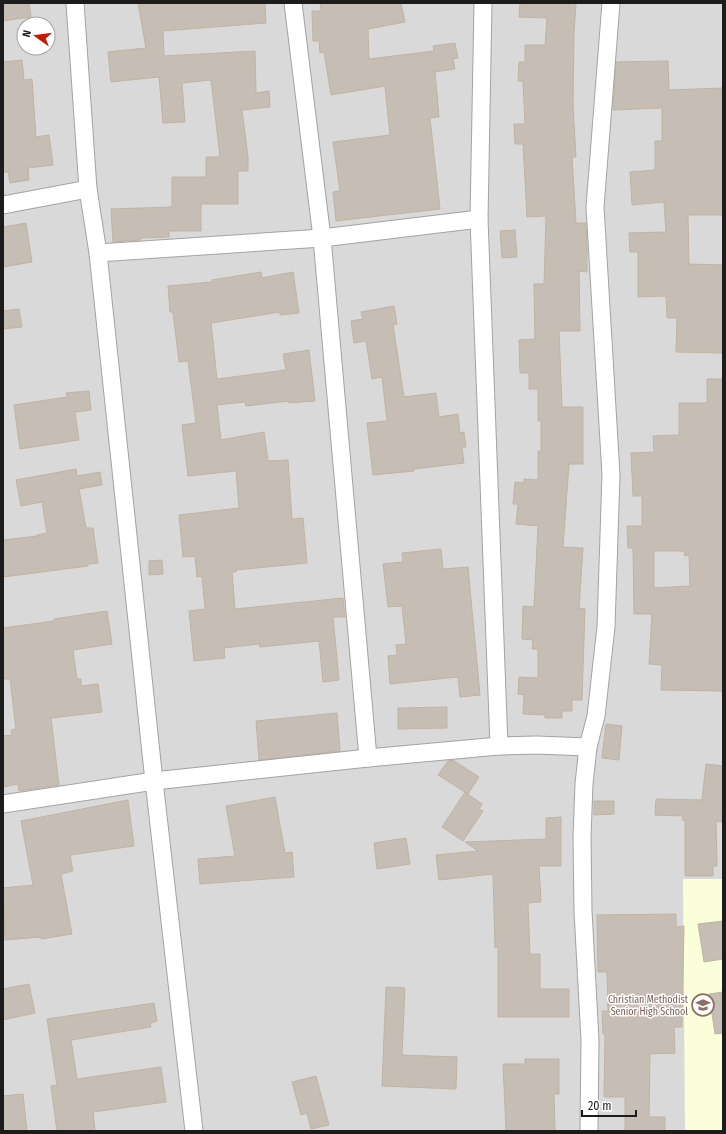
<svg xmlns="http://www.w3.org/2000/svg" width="726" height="1134" font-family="'Fira Sans Condensed',sans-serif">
	<rect width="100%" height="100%" fill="#eeebe0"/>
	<path fill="#dad9d9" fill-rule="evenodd" d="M3,3H723V1131H3ZM24,24H48V48H24Z"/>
	<path fill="#fbffd9" d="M683,879H723V1131H685Z"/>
	<g fill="#c6beb4" stroke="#c0b3a2" fill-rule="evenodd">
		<path d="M3,3H29L31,17L3,21Z"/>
		<path d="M138,3H265L266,23L163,31L164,56L255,51L256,93L269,91L270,107L242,110L248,157V171H238V204H201V231H169V237L140,238V240L113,242L111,209L172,207V177H206V157H220L211,80L182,83L185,122L163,123L159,77L111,82L108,52L146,48Z"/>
		<path d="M320,3H401L405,22L368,29L369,59L434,51L433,46L455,43L458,58L453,59L455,69L435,72L439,117L430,118L440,209L336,221L333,192L340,191L333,142L390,135L385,86L331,95L324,52L320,53L319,41H313L312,11H321Z"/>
		<path d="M520,3H576L574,33L573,105L576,157H572L576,223H586L587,248V272L579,271L580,331H559L562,407H583V464H569L563,547L583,548L579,608L585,609L582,700H572V711H562V718H545V715L523,714L524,695L518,694L519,677L538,678V649H532L533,640L522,639L523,606L534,607L538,526L516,524L518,504H513L515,482L524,483V479L538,480V451H541V421H538V389H529V373H520L519,340L535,339L534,284H544L546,216L527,217L523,144H515L514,124H525L523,81H518L519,62H525V45H545L547,18L519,17Z"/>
		<path d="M22,60L24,80L32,79L36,137L49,135L53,165L28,168L29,180L10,183L8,172H3V62Z"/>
		<path d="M668,61L669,90L723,88V215H688L689,264L723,265V353L676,352L677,318H667L666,296L638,297V252H630L629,233L666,232L664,202L632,205L630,172L655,170V141H662V108L613,110L616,62Z"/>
		<path d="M26,223L32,262L3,267V227Z"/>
		<path d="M515,230L517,257L502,258L500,231Z"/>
		<path d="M261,272L262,278L293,272L299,313L280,315V312L211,323L217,379L286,370L283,354L309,350L315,401L289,403V401L246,406L245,402L217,405L221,440L264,432L268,461L288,460L292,519L303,518L307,563L236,570V572H232L235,609L343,598L345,617H333L339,680L323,682L319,641L260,647L259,644L224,648L225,658L194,661L189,611L205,609L202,576L197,577L195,556L183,557L179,515L239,508L236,471L188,476L182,425L196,423L188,361L179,362L173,312H170L168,286L212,282V280Z"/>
		<path d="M394,306L397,324L393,325L404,397L436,393L439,417L458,414L460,433L464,432L466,447H462L464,463L414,469V471L373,475L367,423L387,421L382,377L372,379L366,341L354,343L351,321L363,319L361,312Z"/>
		<path d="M19,309L22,327L3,329V311Z"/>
		<path d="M707,379H723V691L661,690L662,665L649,664L652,614H634L633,548H628L627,526H642V496H633L631,453L654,452L653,436L679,435V403H707ZM654,551H684L685,556L689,555L690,586L654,588Z"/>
		<path d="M89,391L91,410L75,412L79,440L20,449L14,405L67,397L66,393Z"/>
		<path d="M76,469L77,476L100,472L102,485L79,489L86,528H93L98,563L88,564V566L3,577V540L37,536V535L47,533L42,502L21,506L16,480Z"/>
		<path d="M441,549L443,569L468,567L480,695L460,697L458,677L390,684L388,656L397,655L396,645L406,644L402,606L388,607L383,564L403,562L402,553Z"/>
		<path d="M162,560L163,574L149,575V561Z"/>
		<path d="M107,611L112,644L73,650L77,679H81V686L98,684L102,712L51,718L59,785L19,791L18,784L3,787V736L12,735L11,730L16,729L10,679H4L3,672V628L54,621V619Z"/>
		<path d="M447,707V728L398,729V708Z"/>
		<path d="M337,713L340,751L259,760L256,721Z"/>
		<path d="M606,724L622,726L619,760L602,758Z"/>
		<path d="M453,760L479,777L468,794L438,775L448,761Z"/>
		<path d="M706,764L723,766V805H722V822L716,821L717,866H713V876H685V820H682L683,816L655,815L656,799L702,800Z"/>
		<path d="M465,792L482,804L479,809L483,811L463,841L442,827Z"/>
		<path d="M275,797L285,853L292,852L294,877L200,884L198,859L235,856L226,806Z"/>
		<path d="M128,800L134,846L70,855L73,871L61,874L72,934L41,939V937L5,940L3,888L33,885L21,821Z"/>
		<path d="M594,801H614V814L594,815Z"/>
		<path d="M561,817V866H539L541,902L528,903L530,954H540V989H569V1017H498V947L495,948L493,874L439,880L436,855L478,851L465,842L546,839V818Z"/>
		<path d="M406,838L410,864L377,869L374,843Z"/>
		<path d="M676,914V927L684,926L682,1027H674L675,1053L650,1054L649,1117H665V1131H625V1097H604L605,1034H603L602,1011H608L607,972H598L597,915Z"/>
		<path d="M723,921V959L704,962L698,924Z"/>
		<path d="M29,984L35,1013L3,1020V989Z"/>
		<path d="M386,987L405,988L402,1055L457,1057L456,1089L382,1086Z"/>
		<path d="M723,992V1033L715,1034L709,994Z"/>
		<path d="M154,1003L157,1021L150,1023L151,1027L71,1040L77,1079L161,1067L166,1102L93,1112L95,1131H57L51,1086L57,1085L47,1019Z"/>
		<path d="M525,1059H559V1094H554L555,1131H506L503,1064H525Z"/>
		<path d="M316,1076L329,1125L311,1129L307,1113L301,1115L292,1082Z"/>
		<path d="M23,1094L27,1131H3V1096Z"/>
	</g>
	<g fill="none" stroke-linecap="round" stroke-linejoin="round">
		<g stroke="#a3a3a3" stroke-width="19">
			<g id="street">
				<path d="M75,3L88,189L98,253L154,781L194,1131"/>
				<path d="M293,3L322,238L368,758"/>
				<path d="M483,3L479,219L499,746"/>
				<path d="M3,205L88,189"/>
				<path d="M98,253L322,238L479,219"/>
				<path d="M3,804L154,781L368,758L499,746L536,745L588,747"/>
				<path d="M589,1131L590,1040L583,911L582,837L584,784L588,747L596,716L606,627L611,475L595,207L611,3"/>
			</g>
		</g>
		<use href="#street" stroke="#fff" stroke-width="17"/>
	</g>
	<defs>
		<g id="school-ring" transform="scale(1.15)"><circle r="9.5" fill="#fff" stroke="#8d6e63" stroke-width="1.5"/><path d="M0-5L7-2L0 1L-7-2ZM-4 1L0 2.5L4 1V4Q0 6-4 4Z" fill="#8d6e63"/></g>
	</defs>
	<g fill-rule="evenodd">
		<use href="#school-ring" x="703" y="1005"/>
	</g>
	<g text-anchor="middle" stroke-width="3" stroke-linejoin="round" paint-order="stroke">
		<g font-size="10" fill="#785e54" stroke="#fff" text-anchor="end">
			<text x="688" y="1003">Christian Methodist<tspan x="688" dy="12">Senior High School</tspan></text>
		</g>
	</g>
	<rect width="726" height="1134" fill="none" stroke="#1c1c1c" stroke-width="8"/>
	<g transform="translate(36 36) rotate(284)"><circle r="19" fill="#ffffff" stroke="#a4a4a4"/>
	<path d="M0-3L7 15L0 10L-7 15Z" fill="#c81600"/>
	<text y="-6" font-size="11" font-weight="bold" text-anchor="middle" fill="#1c1c1c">N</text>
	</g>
	<path d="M582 1110v6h54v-6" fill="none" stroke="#1c1c1c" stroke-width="2"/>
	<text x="588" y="1110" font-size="12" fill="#1c1c1c" stroke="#ffffff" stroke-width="3" paint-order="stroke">20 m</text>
</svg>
